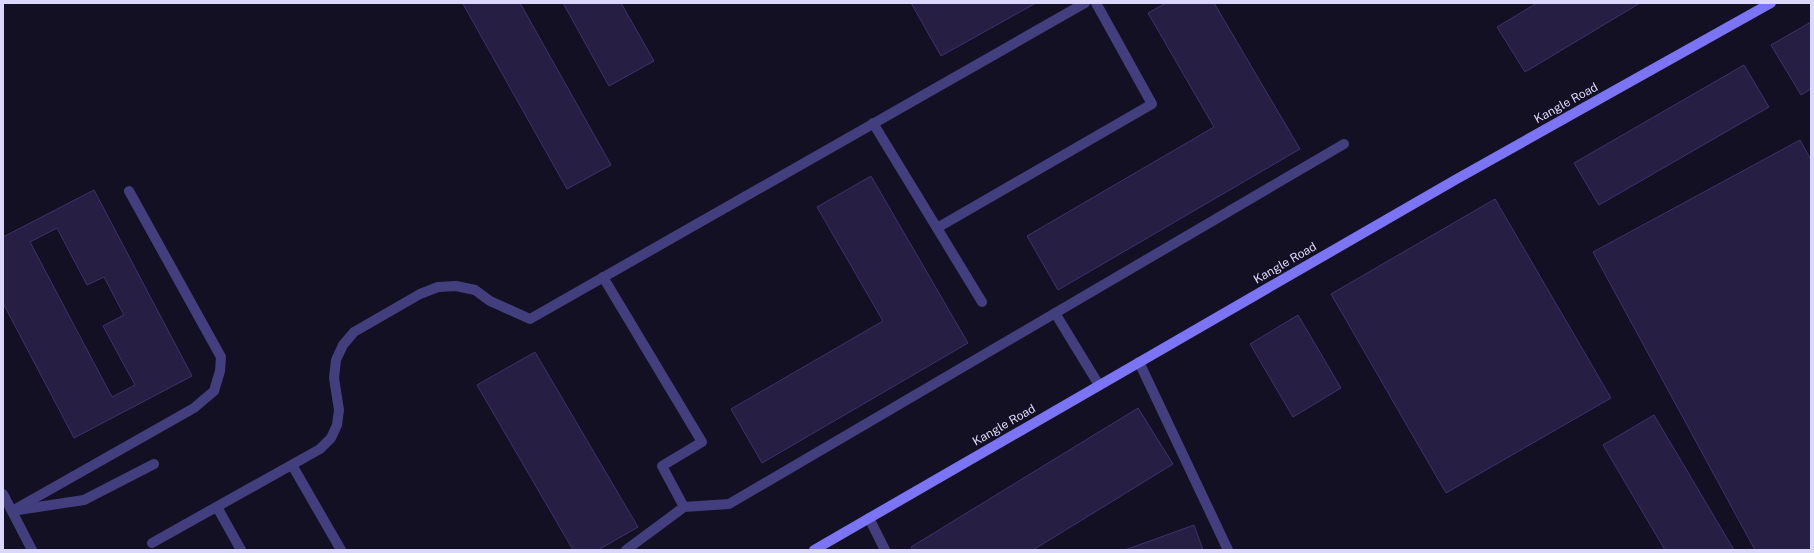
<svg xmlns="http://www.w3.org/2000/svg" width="1814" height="553" font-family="'Public Sans',sans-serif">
	<rect width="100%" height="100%" fill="#141023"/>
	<g fill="#261e43" stroke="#3f326d" fill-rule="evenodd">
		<path d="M465,3H520L611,165L567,189L463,4Z"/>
		<path d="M563,3H621L654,61L609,86Z"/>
		<path d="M911,3H1036L941,56Z"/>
		<path d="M1166,3H1214L1300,149L1058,290L1027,236L1214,127L1148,13Z"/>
		<path d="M1537,3H1640L1525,72L1497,27Z"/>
		<path d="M1811,22V89L1801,95L1771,45Z"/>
		<path d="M1744,65L1769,107L1599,205L1574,163Z"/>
		<path d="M1800,140L1811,160V550H1755L1593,252Z"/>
		<path d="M871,176L968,343L762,463L731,409L883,321L817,207Z"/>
		<path d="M94,190L192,376L74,438L3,303V237ZM57,228L87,285L104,277L124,315L103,326L135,385L112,397L30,242Z"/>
		<path d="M1495,199L1611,398L1446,493L1331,294Z"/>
		<path d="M1298,315L1341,388L1293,417L1250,344Z"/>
		<path d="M535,352L638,527L598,550H573L477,385Z"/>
		<path d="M1138,408L1173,464L1033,550H913L911,547Z"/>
		<path d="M1654,415L1734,550H1665L1603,445Z"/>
		<path d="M1194,525L1203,550H1125Z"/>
	</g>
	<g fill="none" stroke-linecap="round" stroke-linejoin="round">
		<g stroke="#433f7f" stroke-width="10">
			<path d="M873,123L982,302"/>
			<path d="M937,228L1152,104L1096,3"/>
			<path d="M603,277L702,442L662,466L684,507"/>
			<path d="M1055,313L1099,385"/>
			<path d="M292,465L341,550"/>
			<path d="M217,507L241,550"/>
			<path d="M18,510L84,500L154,464"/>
			<path d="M12,511L194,408L214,391L220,371L221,357L129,191"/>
			<path d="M869,518L885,550"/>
			<path d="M152,543L320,449L331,438L337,425L339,410L334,378L336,360L343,345L354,332L420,294L438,287L456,286L475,290L490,301L530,319L1085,3"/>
			<path d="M626,550L684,507L729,504L1344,144"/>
		</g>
		<path stroke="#433f7f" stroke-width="10" d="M1139,362L1228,550"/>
		<path stroke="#433f7f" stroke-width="10" d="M3,494L32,550"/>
		<path stroke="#7b74f4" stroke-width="10" d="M814,550L1455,180L1771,3"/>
	</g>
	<g text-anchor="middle" stroke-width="3" stroke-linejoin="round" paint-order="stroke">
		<g font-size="12" fill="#dbd6fc" stroke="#141023">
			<text transform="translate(1566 103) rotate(-29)" y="4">Kangle Road</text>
			<text transform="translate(1285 263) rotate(-30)" y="4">Kangle Road</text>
			<text transform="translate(1004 425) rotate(-30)" y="4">Kangle Road</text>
		</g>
	</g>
	<rect width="1814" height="553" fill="none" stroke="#dbd6fc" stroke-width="8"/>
</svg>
